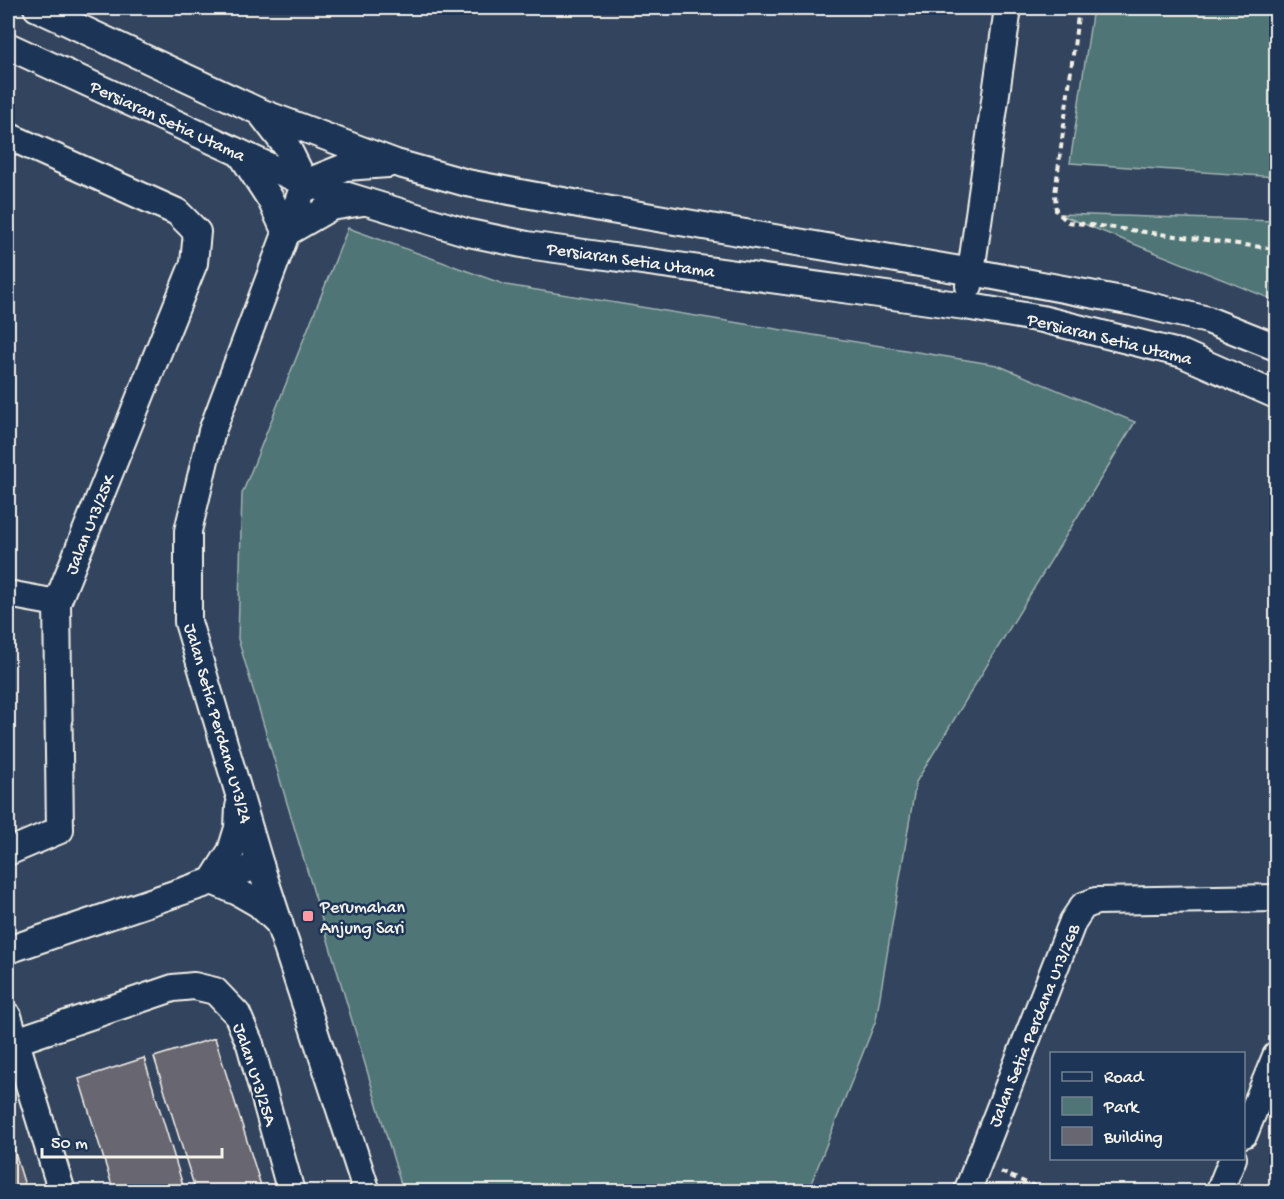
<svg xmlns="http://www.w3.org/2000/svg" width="1284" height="1199" font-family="'Gochi Hand',sans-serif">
	<rect width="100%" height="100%" fill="#33445f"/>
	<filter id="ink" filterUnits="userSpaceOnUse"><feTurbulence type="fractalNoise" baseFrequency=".0167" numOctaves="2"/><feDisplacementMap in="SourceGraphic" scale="12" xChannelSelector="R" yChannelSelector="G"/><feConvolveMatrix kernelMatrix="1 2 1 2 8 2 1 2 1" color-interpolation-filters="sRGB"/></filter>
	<g filter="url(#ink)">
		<g fill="#4f7577" stroke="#a2b3b0" stroke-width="1.5">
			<path d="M1093,8H1276V177L1070,163Z"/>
			<path d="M1059,214L1276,221V301Z"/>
			<path d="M348,228L506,285L997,365L1135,422L916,782L876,1020L808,1191H403L238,639L242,494Z"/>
		</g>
		<g fill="#676671" stroke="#f4f1e8" stroke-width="1.5">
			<path d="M215,1038L263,1192H196L154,1057Z"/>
			<path d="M144,1058L185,1192H114L79,1079Z"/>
			<path d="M8,1130L27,1192H8Z"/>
		</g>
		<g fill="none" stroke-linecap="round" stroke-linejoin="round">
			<g stroke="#f4f1e8" stroke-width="30">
				<g id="minor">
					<path d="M37,8L260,112L396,163L467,183L611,210L972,272L1133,302L1208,320L1276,347"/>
					<path d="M8,46L305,183L469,233L527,245L965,306L1042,319L1183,354L1276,395"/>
					<path d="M260,112L287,147L305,183"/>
					<path d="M8,136L177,212L197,232L194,263L57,603L60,830L8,852"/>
					<path d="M241,154L271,200L286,233"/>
					<path d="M305,183L212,431L188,531V622L260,865L367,1192"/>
					<path d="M305,183L345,167L388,164"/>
					<path d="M286,233L331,207L363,202"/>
					<path d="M969,286L1008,8"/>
					<path d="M8,594L57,603"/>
					<path d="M212,881L231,851L238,828L239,807"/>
					<path d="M212,881L238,892L259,904L279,923"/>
					<path d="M8,950L260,865"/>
					<path d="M8,1016L62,1192"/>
					<path d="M16,1041L173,988L194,986L215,991L237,1014L250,1044L291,1192"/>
					<path d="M1244,1134L1276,1056"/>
					<path d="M1220,1190L1233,1158"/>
					<path d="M967,1192L1073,921L1083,906L1096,901L1276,898"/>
				</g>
			</g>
			<g stroke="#f4f1e8" stroke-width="4" stroke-dasharray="6 4.5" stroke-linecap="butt">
				<path d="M1079,8L1055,194L1056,211L1068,222L1276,249"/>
				<path d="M1001,1172L1048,1192"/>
			</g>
			<use href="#minor" stroke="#1d3557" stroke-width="26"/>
		</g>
	</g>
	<rect fill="#ff9aa2" stroke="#1d3557" stroke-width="2" x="302" y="910" width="12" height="12" rx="3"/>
	<g text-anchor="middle" stroke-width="5" stroke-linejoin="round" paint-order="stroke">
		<g font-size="18" fill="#f4f1e8" stroke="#1d3557">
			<text transform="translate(168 120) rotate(25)" y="6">Persiaran Setia Utama</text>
			<text transform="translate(631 259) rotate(8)" y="6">Persiaran Setia Utama</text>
			<text transform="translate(1110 338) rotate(14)" y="6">Persiaran Setia Utama</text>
			<text transform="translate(89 524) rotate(-68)" y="6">Jalan U13/25K</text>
			<text transform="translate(219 723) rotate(74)" y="6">Jalan Setia Perdana U13/24</text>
			<text transform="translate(1033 1025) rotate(-68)" y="6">Jalan Setia Perdana U13/26B</text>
			<text transform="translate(256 1074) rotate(72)" y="6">Jalan U13/25A</text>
		</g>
		<g font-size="18" fill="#f4f1e8" stroke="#1d3557" text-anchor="start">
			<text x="320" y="912">Perumahan<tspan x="320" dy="21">Anjung Sari</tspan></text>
		</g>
	</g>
	<rect width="1284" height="1199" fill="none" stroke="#1d3557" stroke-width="30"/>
	<rect x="15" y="15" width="1254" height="1169" fill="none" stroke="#f4f1e8" stroke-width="2" filter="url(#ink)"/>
	<rect x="1050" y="1052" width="195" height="108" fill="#1d3557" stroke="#738091" stroke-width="1.5"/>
	<rect x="1062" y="1072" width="30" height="9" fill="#1d3557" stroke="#738091" stroke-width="1.5"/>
	<text x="1104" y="1082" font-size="18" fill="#f4f1e8">Road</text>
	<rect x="1062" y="1097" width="30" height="18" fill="#4f7577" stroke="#738091" stroke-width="1.5"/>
	<text x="1104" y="1112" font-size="18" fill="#f4f1e8">Park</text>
	<rect x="1062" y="1127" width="30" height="18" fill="#676671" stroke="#738091" stroke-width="1.5"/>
	<text x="1104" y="1142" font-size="18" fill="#f4f1e8">Building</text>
	<path d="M42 1148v9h180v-9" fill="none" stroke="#f4f1e8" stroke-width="3"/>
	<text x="51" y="1148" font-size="18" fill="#f4f1e8" stroke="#1d3557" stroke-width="4.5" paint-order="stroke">50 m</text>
</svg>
